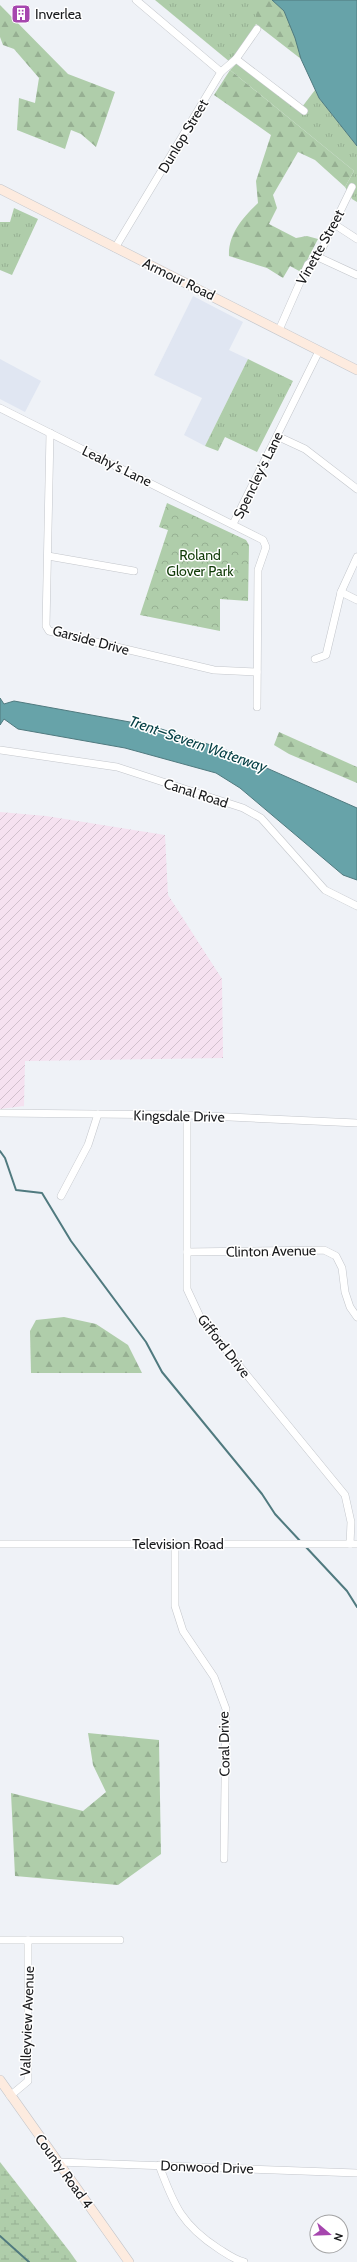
<svg xmlns="http://www.w3.org/2000/svg" width="357" height="2262" font-family="Cabin,sans-serif">
	<defs>
		<pattern id="industrial-furrows" width="10" height="10" patternUnits="userSpaceOnUse"><rect width="10" height="10" fill="#f5e1f0"/><path d="M-1 1l2-2M0 10L10 0M9 11l2-2" fill="none" stroke="#d1c0cd"/></pattern>
		<pattern id="grass-tufts" width="24" height="20" patternUnits="userSpaceOnUse"><rect width="24" height="20" fill="#afcdaa"/><path d="M3 7l-1-3M5 7V3M7 7l1-3M15 17l-1-3M17 17v-4M19 17l1-3" fill="none" stroke="#96af92"/></pattern>
		<pattern id="forest-firs" width="22" height="20" patternUnits="userSpaceOnUse"><rect width="22" height="20" fill="#afcdaa"/><path d="M5 1l3.5 6h-7zM16 11l3.5 6h-7z" fill="#96af92"/></pattern>
		<pattern id="wetland-marsh" width="20" height="14" patternUnits="userSpaceOnUse"><rect width="20" height="14" fill="#afcdaa"/><path d="M1 5h8M5 5V1M11 12h8M15 12V8" fill="none" stroke="#96af92"/></pattern>
		<pattern id="park-crowns" width="20" height="18" patternUnits="userSpaceOnUse"><rect width="20" height="18" fill="#afcdaa"/><path d="M2 6a3 3 0 1 1 6 0M12 15a3 3 0 1 1 6 0" fill="none" stroke="#96af92"/></pattern>
	</defs>
	<rect width="100%" height="100%" fill="#eff2f7"/>
	<g fill="#e0e6f2">
		<path d="M193,296L243,322L229,350L248,359L205,446L184,435L202,398L154,375Z"/>
		<path d="M0,359L41,381L25,412L0,399Z"/>
	</g>
	<path fill="url(#industrial-furrows)" d="M0,812L46,816L165,835L168,895L222,979L223,1058L25,1061L24,1106L0,1109Z"/>
	<g fill="url(#grass-tufts)">
		<path d="M155,0H256V24L236,56L230,62Z"/>
		<path d="M237,63L302,107L315,90L319,98L357,146V202L352,199L345,187L354,171L230,70Z"/>
		<path d="M14,208L38,219L12,275L0,270V222H10Z"/>
		<path d="M248,359L293,381L257,452L225,437L218,451L205,446Z"/>
	</g>
	<g fill="url(#forest-firs)">
		<path d="M256,0H272L284,11L296,38L301,59L256,24Z"/>
		<path d="M0,5L68,74L115,92L96,147L81,134L71,130L65,149L17,130L19,98L35,103L39,78L14,49L3,45L0,37Z"/>
		<path d="M230,70L354,171L345,187L315,160L298,152L273,195L277,208L269,224L296,238L307,236L318,239L301,272L290,266L283,278L267,268L229,256C228,234 243,217 258,203L256,181L271,135L214,95Z"/>
		<path d="M279,732L357,767V783L289,754L274,745Z"/>
		<path d="M64,1317L96,1324L128,1345L142,1373H31L30,1331L36,1320Z"/>
		<path d="M88,1733L159,1740L161,1854L118,1885L15,1876L11,1793L83,1811L106,1792L93,1765Z"/>
	</g>
	<path fill="url(#wetland-marsh)" d="M0,2162L70,2252L77,2262H0Z"/>
	<path fill="url(#park-crowns)" d="M167,503L246,540L249,545L248,601L220,599V631L140,615L168,530L159,527Z"/>
	<g fill="#67a3a9" stroke="#507a7f">
		<path d="M272,0H357V146L319,98L301,59L295,38L284,11Z"/>
		<path d="M0,698L4,704L14,701L152,726L226,750L357,808V880L343,875L240,788L216,773L125,748L18,729L4,719L0,725Z"/>
	</g>
	<g fill="none" stroke-linecap="round" stroke-linejoin="round">
		<g stroke="#507a7f" stroke-width="2">
			<path d="M0,1151L5,1158L16,1190L42,1193L71,1241L146,1342L162,1372L262,1494L275,1514L302,1543"/>
			<path d="M305,1546L347,1591L357,1607"/>
			<path d="M0,2236L29,2262"/>
		</g>
		<g stroke="#c3c6cb" stroke-width="8">
			<g id="street">
				<path d="M136,0L221,72"/>
				<path d="M236,59L304,111"/>
				<path d="M334,224L357,239"/>
				<path d="M115,248L221,72L236,59L257,29"/>
				<path d="M318,257L357,275"/>
				<path d="M279,330L308,264L318,257L352,187"/>
				<path d="M0,408L263,540L266,547L258,570L257,707"/>
				<path d="M50,433L46,626L49,631L214,670L257,672"/>
				<path d="M277,436L305,449L357,489"/>
				<path d="M233,524L319,351"/>
				<path d="M48,556L134,571"/>
				<path d="M341,592L357,600"/>
				<path d="M315,659L326,655L341,592L357,557"/>
				<path d="M0,750L117,767L243,808L261,818L325,890L357,906"/>
				<path d="M0,1113L187,1115L357,1123"/>
				<path d="M187,1115V1289L201,1319L345,1495L351,1522L350,1544"/>
				<path d="M61,1196L88,1145L98,1114"/>
				<path d="M187,1252L324,1250L336,1256L342,1268L345,1292L350,1307L357,1317"/>
				<path d="M0,1544H357"/>
				<path d="M175,1545V1606L183,1631L214,1677L226,1709L224,1859"/>
				<path d="M0,1940H120"/>
				<path d="M10,2096L28,2081V1940"/>
				<path d="M58,2162L357,2173"/>
				<path d="M159,2165C174,2206 182,2225 219,2249C227,2254 235,2260 244,2262"/>
			</g>
		</g>
		<g stroke="#c3c6cb" stroke-width="10">
			<g id="secondary">
				<path d="M0,189L357,370"/>
				<path d="M0,2080L129,2262"/>
			</g>
		</g>
		<use href="#street" stroke="#fff" stroke-width="7"/>
		<use href="#secondary" stroke="#fdebdf" stroke-width="9"/>
	</g>
	<defs>
		<g id="building-square" transform="scale(1)"><rect x="-9" y="-9" width="18" height="18" rx="4" fill="#a646ae" stroke="#fff"/><path d="M-4-6H4V6H1V3H-1V6H-4ZM-2.5-4.3h1.7v1.8h-1.7ZM.8-4.3h1.7v1.8H.8ZM-2.5-1h1.7V.8h-1.7ZM.8-1h1.7V.8H.8Z" fill="#fff"/></g>
	</defs>
	<g fill-rule="evenodd">
		<use href="#building-square" x="21" y="14"/>
	</g>
	<g text-anchor="middle" stroke-width="3" stroke-linejoin="round" paint-order="stroke">
		<g font-size="14" fill="#191a1c" stroke="#fff" text-anchor="start">
			<text x="35" y="19">Inverlea</text>
		</g>
		<g font-size="14" fill="#191a1c" stroke="#fff">
			<text transform="translate(183 136) rotate(-59)" y="5">Dunlop Street</text>
			<text transform="translate(320 247) rotate(-61)" y="5">Vinette Street</text>
			<text transform="translate(179 279) rotate(26)" y="5">Armour Road</text>
			<text transform="translate(117 466) rotate(26)" y="5">Leahy's Lane</text>
			<text transform="translate(258 475) rotate(-64)" y="5">Spencley's Lane</text>
			<text transform="translate(91 640) rotate(15)" y="5">Garside Drive</text>
			<text transform="translate(196 793) rotate(18)" y="5">Canal Road</text>
			<text transform="translate(179 1116) rotate(1)" y="5">Kingsdale Drive</text>
			<text transform="translate(271 1251) rotate(-1)" y="5">Clinton Avenue</text>
			<text transform="translate(224 1346) rotate(52)" y="5">Gifford Drive</text>
			<text x="178" y="1549">Television Road</text>
			<text transform="translate(224 1744) rotate(-91)" y="5">Coral Drive</text>
			<text transform="translate(27 2021) rotate(-88)" y="5">Valleyview Avenue</text>
			<text transform="translate(207 2167) rotate(2)" y="5">Donwood Drive</text>
			<text transform="translate(64 2171) rotate(54)" y="5">County Road 4</text>
		</g>
		<g font-size="14" fill="#103b07" stroke="#fff">
			<text x="200" y="560">Roland<tspan x="200" dy="16">Glover Park</tspan></text>
		</g>
		<g font-size="15" font-style="italic" fill="#084247" stroke="#fff">
			<text transform="translate(198 744) rotate(19)" y="5">Trent–Severn Waterway</text>
		</g>
	</g>
	<g transform="translate(329 2234) rotate(109)"><circle r="19" fill="#ffffff" stroke="#a3a3a4"/>
	<path d="M0-3L7 15L0 10L-7 15Z" fill="#a646ae"/>
	<text y="-6" font-size="11" font-weight="bold" text-anchor="middle" fill="#191a1c">N</text>
	</g>
</svg>
